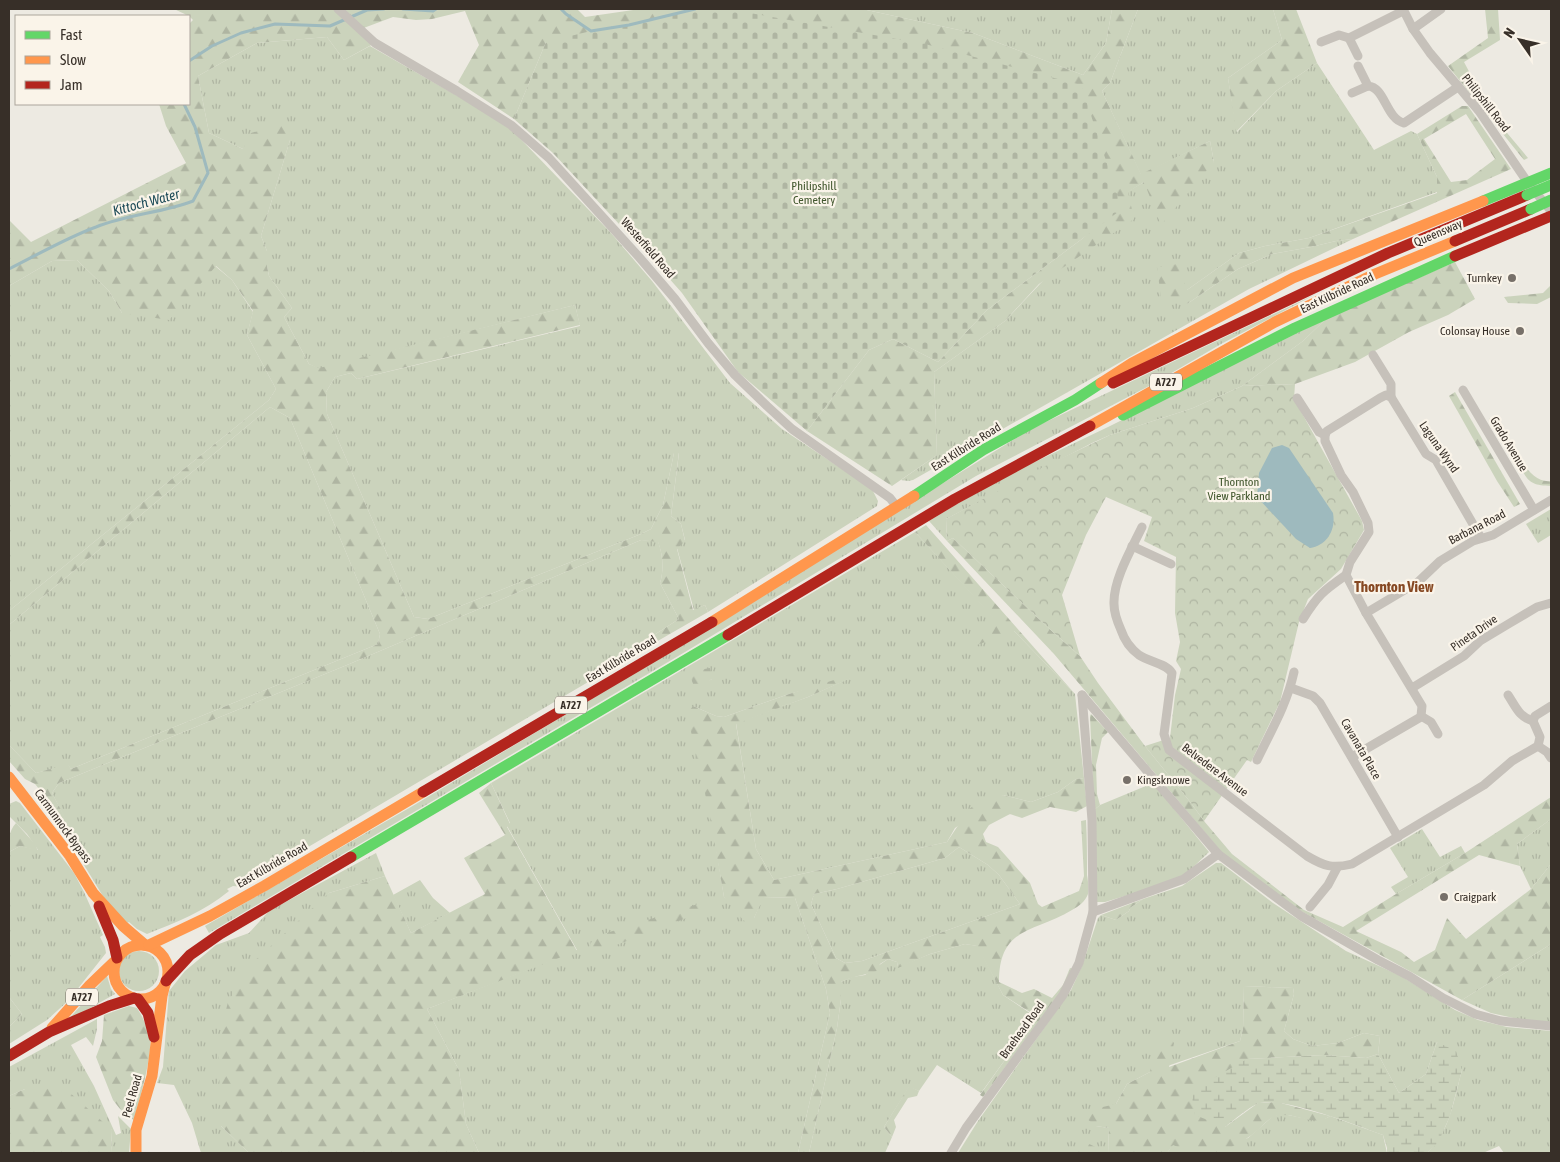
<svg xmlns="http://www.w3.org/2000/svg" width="1560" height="1162" font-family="'Asap Condensed',sans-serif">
	<defs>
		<pattern id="grass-tufts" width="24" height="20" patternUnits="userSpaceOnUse" patternTransform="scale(1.25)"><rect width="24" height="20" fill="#cbd3bc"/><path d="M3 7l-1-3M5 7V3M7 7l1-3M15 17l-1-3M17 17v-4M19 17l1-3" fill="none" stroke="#afb5a2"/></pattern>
		<pattern id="forest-firs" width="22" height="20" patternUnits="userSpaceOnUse" patternTransform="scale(1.25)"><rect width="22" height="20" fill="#cbd3bc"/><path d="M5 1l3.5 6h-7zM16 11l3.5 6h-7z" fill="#afb5a2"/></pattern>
		<pattern id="wetland-marsh" width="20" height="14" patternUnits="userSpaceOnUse" patternTransform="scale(1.25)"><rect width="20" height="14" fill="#cbd3bc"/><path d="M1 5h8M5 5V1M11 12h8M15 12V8" fill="none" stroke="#afb5a2"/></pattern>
		<pattern id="cemetery-stones" width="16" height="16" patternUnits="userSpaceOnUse" patternTransform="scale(1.25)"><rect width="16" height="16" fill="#cbd3bc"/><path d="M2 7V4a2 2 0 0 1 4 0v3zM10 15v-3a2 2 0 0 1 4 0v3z" fill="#afb5a2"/></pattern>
		<pattern id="park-crowns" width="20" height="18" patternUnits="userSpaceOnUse" patternTransform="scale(1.25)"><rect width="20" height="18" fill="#cbd3bc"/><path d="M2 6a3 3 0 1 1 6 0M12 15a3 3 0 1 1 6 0" fill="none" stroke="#afb5a2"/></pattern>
	</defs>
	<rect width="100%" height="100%" fill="#edeae2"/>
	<g fill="url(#grass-tufts)" fill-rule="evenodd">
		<path d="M862,9H1112L1106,43L1083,75L973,33Z"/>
		<path d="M1138,9H1273L1282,40L1228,78L1237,132L1276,91L1317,63L1374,150L1411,131L1417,134L1437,177V192L1309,238L1265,246L1239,253L1187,290V304L1238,269L1272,254L1311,247L1336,241L1353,239L1249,289L913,480L908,481L901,480L937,455L934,372L1005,321L1127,192L1144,182L1214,162L1210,141L1141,175L1102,91L1110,83Z"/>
		<path d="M327,37L344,60L370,46L496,118L510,128L611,233L652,281L730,383L782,429L872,489L878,501L877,506L708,612L705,605L694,610L677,548L685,540L681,524L671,516L679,453H674L663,505L651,529L641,534L428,619L414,617L327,414L326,392L335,377L351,373L357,379L580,326L575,305L319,369L309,364L284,317L292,308L269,276L267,266V251L261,236L290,140L243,149L209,133L198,76L257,43Z"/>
		<path d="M77,260L109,291L122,313L215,266L232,280L253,312L247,335L276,389L269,400L9,611V286L52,261Z"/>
		<path d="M1316,294L1221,344L1151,385L976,476L685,652L209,933L205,926L416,804L585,703L1031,429Z"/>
		<path d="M1327,318L1303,341L1242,386L1193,408L1110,435L1092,443L946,519L947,541L929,521L997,480L1108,427Z"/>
		<path d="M270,407L290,418L380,634L378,644L71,769L68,765L36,773L9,745V625Z"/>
		<path d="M1551,509V535L1538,543L1526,524Z"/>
		<path d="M915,532L998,622L1014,631L1075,694L1084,778L1076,779L1058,792L1031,802L1003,795L955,828L947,842L774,880L756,849L736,723L808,697L850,678L789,694L724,717L716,716L693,706L724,897L754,918L763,897L795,898L826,989L830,1013L798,1153H479L466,1124L459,1070L427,1009L577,950L507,826L510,823L491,783ZM689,672L712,679L696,686Z"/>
		<path d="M641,540L658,541C663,555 664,570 660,583L679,619L654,635L656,642L276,866L243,887L233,886L227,889L229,891C203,912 177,922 147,934L137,929L129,922L125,924L109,906L70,842L75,838L52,793L59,783L347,665Z"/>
		<path d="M1153,783L1209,852L1186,874L1158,886L1105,902H1097L1094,810L1100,805Z"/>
		<path d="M16,801L20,803L74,873L84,892L103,935L100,937L105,947L106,953L68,1001L47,1020L9,1044V1027L22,1014L9,997V852L20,846L38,850L27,834L9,816V804Z"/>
		<path d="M1551,819V864L1531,889L1520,866L1517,844Z"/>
		<path d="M1422,829L1440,857L1461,846L1465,853L1396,894L1391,887L1408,877L1390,848Z"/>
		<path d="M959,847L988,865L999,875L1020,904L862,961L845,963L836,958L811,904L814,894L837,889L945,858Z"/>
		<path d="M376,853L385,876L329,893L221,1126L249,1153H201L192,1123L174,1085L157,1083L163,1067L169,991L185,971L216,945L249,933L269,911Z"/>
		<path d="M1216,863H1221L1273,903L1346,951L1401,976L1455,1010L1478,1020L1507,1027L1551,1031V1153H1504L1499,1146L1483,1153H1427C1450,1132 1454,1099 1462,1070L1437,1042L1426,1074L1399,1093L1378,1054L1380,1036L1364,1033L1338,1043L1312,1046L1293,1039L1284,1031L1294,994L1293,988L1244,986L1243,1029L1240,1041L1150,1072L1127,1084L1116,1104L1096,1126L1109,1128L1108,1153H958L978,1121L1071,990L1082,966L1098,918L1101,915L1116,920L1129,911L1130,908L1143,899L1182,886Z"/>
		<path d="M420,880L433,898L450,913L411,933L393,895Z"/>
		<path d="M965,944L978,946L1003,995L1036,1017L981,1093L937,1065L919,1091L909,1087L884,1127L892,1137L885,1153H809L837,1028L841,999V982L852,977L865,975L888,959L897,962L898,967L930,954Z"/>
		<path d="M1551,944V1023L1518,1019L1491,1013L1462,1000Z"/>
		<circle cx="139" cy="971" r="20"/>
		<path d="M107,976L111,989L115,994L67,1021Z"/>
		<path d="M97,1019V1029L93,1046L86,1037L71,1045L94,1086L116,1135L121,1133L118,1116L131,1129L129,1153H111L112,1130L25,1089L9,1096V1067Z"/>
		<path d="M1282,1114C1296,1116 1320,1124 1330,1116L1383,1135L1387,1153H1167L1173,1144L1199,1153L1248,1138L1273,1116Z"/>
	</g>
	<g fill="url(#forest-firs)" fill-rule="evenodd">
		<path d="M174,9H577L585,17L640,9H862L973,33L1083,75L1106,43L1112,9H1138L1110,83L1102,91L1141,174L1210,141L1214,162L1161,225L1144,182L1128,192L1134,219L1039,284L1005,321L934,372L937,455L892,486L807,431L869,350L893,339L938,362L987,310L1122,209L546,42L514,119L458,82L479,45L465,11L432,19L416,20L393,17L361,29L375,43L344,60L327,37L257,43L198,76L209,133L243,149L251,133L280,125L287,128L290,140L261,236L267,251V266L269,276L292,308L284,317L309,364L319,368L575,305L580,325L357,379L351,373L335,377L326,392L327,414L414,617L428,619L641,534L651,529L663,505L674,453L679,452L671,516L681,524L685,541L677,549L693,610L705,605L708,612L656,642L654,635L679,619L660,583C664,570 663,555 658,542L641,540L347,665L59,783L52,793L76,838L70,842L43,801L40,790L35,784L25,779L9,761V745L36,773L68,764L71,769L378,644L380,634L290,418L270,407L9,625V611L269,400L276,389L247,335L253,311L232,280L216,266L169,320L122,313L109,291L77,260L52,261L9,286V220L31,242L186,163L166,126L159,104H189V24L193,20L189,16Z"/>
		<path d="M1273,9H1296L1317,63L1276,91L1236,132L1228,78L1282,40Z"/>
		<path d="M1485,9H1498L1500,40L1464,62L1492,115L1528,158L1524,160L1448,66L1488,38Z"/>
		<path d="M1462,106H1468L1511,169L1353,239L1336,241L1311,247L1272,254L1238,269L1187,304L1161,298L1157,267L1177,264L1187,290L1239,253L1265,246L1309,238L1437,193V177L1417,134ZM1466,114L1495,159L1467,180L1451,182L1424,139Z"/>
		<path d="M1455,262L1475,299L1448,315L1409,332L1355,362L1295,384L1242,386L1303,341L1327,318Z"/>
		<path d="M1551,285V297L1537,304L1508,303L1504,297L1543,293Z"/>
		<path d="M1455,392L1520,504L1514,507L1497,481L1449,396Z"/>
		<path d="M1495,415L1516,450L1513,452L1510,448L1506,449L1489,419Z"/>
		<path d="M1524,464C1529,473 1540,483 1551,481V486C1532,485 1528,483 1520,466Z"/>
		<path d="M926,525L1075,694L1014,631L977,645V629L997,622L915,532Z"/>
		<path d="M953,538L1054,633L1080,656L1098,683L1145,746L1191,803L1204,821L1232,854L1304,910L1343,927L1396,894L1465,853L1551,797V819L1517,844L1520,866L1479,855L1356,931L1401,952L1414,962L1435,950L1447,918L1466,939L1531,889L1551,864V944L1462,1000L1299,910L1225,856L1054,654L947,541Z"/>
		<path d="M710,668L712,679L696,689L688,672Z"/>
		<path d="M847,676L851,678L808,697L736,724L756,849L774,880L947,842L969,809L981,801L1003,795L1031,802L1058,792L1076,779L1084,778L1087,806L1076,812L1050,807L1022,818L1010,814L989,825L983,834L986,842L998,847L1030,883L1038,904L1042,907L1079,891L1084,876L1081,821L1086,820C1087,839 1087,857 1087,875C1088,880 1089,889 1088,894C1085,902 1079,906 1072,910C1034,933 999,926 999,982L1022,993L1034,989L1052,998L1063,985L1070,968L1074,969L1066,985L983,1097L980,1095L1036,1016L1003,995L977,946L965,944L930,954L898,968L897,962L888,959L880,964L877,971C865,975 853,976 841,982V999L837,1028L809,1153H798L830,1013L826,989L795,898L764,897L754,918L744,921L724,897L709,811L687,714L693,706L716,716L724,717L789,694ZM959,847L988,865L999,875L1020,904L862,961L845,963L836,958L811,904L814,894L837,889L945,858Z"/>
		<path d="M1091,714L1108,732L1102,738L1096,765L1097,794L1100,805L1094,810L1090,716Z"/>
		<path d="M491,783L510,824L507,827L577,951L427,1009L459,1070L466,1124L479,1153H249L221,1126L218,1042L228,1002L252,963L329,893L385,876L411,933L485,894L464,858L505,835L479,793Z"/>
		<path d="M16,823L35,844L38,851L20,846L9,852C9,840 8,832 16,823Z"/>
		<path d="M1143,899L1130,908L1129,911L1116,920L1101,915Z"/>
		<path d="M701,903L702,912L593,954L590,945L594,937Z"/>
		<path d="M1244,986L1293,988L1294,994L1284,1031L1293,1039L1312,1046L1338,1043L1364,1033L1380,1036L1378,1054L1366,1058L1324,1055L1247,1059L1225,1127L1258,1103L1277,1102L1330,1116C1317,1127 1297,1114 1282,1115C1272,1115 1266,1122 1259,1129C1244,1142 1221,1156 1199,1153C1191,1152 1181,1148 1173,1145L1167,1153H1074L1077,1145L1083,1141L1108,1153L1109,1128L1096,1126L1087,1119L1094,1109L1116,1104L1127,1084L1150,1072L1157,1040L1169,1037L1174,1043L1169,1067L1240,1041L1243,1029Z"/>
		<path d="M9,997L22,1014L9,1027Z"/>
		<path d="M129,1006L137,1008C143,1017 147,1027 150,1037C153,1053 139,1102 134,1120L124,1114L113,1100L96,1057L102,1041L104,1015Z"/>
		<path d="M60,1084L112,1130L111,1153H9V1096L25,1089Z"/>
		<path d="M909,1086L919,1091L917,1096L908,1098L894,1120L896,1127L892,1137L884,1127Z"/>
	</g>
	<path fill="url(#wetland-marsh)" d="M1437,1042L1456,1051L1462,1070L1450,1116L1438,1143L1427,1153H1387V1148L1383,1135C1356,1125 1285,1097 1260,1103C1251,1105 1233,1121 1225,1127L1195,1115L1191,1091L1247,1059L1324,1055L1366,1058L1378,1054L1399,1093L1426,1074Z"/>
	<path fill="url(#cemetery-stones)" d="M695,9H727L925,44L1081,85L1122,209L987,310L938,362L893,339L869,350L807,431L738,372L682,293L659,267L553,153L514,119L546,42L591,31L629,25Z"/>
	<path fill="url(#park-crowns)" d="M1295,384L1294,399L1362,521L1364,530L1341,569L1308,599L1299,622L1280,702L1251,762L1247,760L1204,821L1191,803L1145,746L1170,738L1175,695L1181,669L1176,661L1180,642L1175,613L1176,557L1144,541L1152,517L1106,497L1086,535L1062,595L1080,656L1054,633L953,538L947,541L946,519L1039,469L1110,435L1193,408L1242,386Z"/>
	<path fill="#9ebabe" d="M1282,445L1289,448L1333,513C1336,530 1327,545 1310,548L1296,539L1257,497L1259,473L1272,448Z"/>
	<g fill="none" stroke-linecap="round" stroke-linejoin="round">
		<g stroke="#9ebabe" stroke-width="3">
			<path d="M403,9L433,11L436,9"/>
			<path d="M561,9L566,14L591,31L629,25L695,9"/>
			<path d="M189,61L212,46L241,33L275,24L330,26L367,10L384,9"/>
			<path d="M9,269C37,255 66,238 96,227C128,214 162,213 193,201L208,173L195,127L184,104"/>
		</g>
		<g stroke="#c6c1ba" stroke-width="9">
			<path d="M338,9L375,43L457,91L511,125L549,158L639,257L675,299L708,343L735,375L767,406L792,429L890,498L897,507"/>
			<path d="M1403,9L1413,29L1430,53L1479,111L1528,183L1551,211"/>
			<path d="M1413,29L1441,9"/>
			<path d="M1349,38L1358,56"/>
			<path d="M1321,42L1339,35L1349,38L1403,11"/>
			<path d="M1358,66L1368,86C1385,87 1386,119 1404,123L1458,87"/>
			<path d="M1352,93L1368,86"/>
			<path d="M1373,355L1391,384V397"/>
			<path d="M1463,390L1534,510"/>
			<path d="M1297,398L1319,432L1325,435"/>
			<path d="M1142,527C1132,548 1113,580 1114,604C1114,613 1117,621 1121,630C1124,639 1131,649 1139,655C1149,662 1166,663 1172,673L1164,734L1169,750L1307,856C1324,866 1332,869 1352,864L1484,785L1512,761L1538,746L1540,737L1533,721L1535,716L1551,706"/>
			<path d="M1132,546L1171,564"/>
			<path d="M1366,613L1418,582L1440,561L1473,541L1493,535L1551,500"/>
			<path d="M1303,619C1318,595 1323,591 1346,575"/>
			<path d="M1291,688L1313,696L1320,703L1398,837"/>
			<path d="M1412,688L1464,656L1480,641L1510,623L1537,607L1551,603"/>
			<path d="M1082,695L1218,854L1301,916L1378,960L1409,976L1443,998L1475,1014L1501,1021L1551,1026"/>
			<path d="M1508,695C1516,707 1519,717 1533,721"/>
			<path d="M1421,716L1431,722L1438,734"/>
			<path d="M1538,746L1547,752L1551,758"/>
			<path d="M1352,757L1419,718L1421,716L1422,706L1366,613L1346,575L1350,562L1369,532L1368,523L1353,492L1341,475L1325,441V435L1327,431L1380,398L1386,395L1391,397L1426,454L1436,460L1481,538"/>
			<path d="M1257,760C1271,731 1287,704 1294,672"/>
			<path d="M1310,907L1328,885L1337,868"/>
			<path d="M1093,912L1184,879L1218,854"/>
			<path d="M951,1153L966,1128L1063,995L1079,963L1093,912L1092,820L1082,695"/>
		</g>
		<g stroke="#63d668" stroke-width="11">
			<path d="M1483,201L1551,173"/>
			<path d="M1123,415L1295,328L1455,256"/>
			<path d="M914,496L983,450L1075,400L1101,383"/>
			<path d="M351,857L728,635"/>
		</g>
		<g stroke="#ff974d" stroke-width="11">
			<path d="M1101,383L1132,363L1293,278L1483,201"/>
			<path d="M1090,426L1275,322L1375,274L1455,241"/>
			<path d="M712,622L914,496"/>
			<path d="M9,777L70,856L93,893L123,926L145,945"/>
			<circle cx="141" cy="972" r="27"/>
			<path d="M149,945L210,916L264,886L423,792"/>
			<path d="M52,1028L90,985L114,962"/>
			<path d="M136,1153V1130L152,1076L162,996L165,984"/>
		</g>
		<g stroke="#b3261e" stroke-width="11">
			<path d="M1455,241L1531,209"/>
			<path d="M1455,256L1551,216"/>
			<path d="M1113,383L1388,253L1527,195"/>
			<path d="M728,635L955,499L1090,426"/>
			<path d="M423,792L712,622"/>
			<path d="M99,906L113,940L117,958"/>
			<path d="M166,981L190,955L220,934L351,857"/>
			<path d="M138,999L148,1013L154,1037"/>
			<path d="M9,1056L49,1032L109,1006L134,998"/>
		</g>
		<g stroke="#63d668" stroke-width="11">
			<path d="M1527,195L1551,185"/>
			<path d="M1531,209L1551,200"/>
		</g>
	</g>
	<g fill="#777069" stroke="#faf4e9" stroke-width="2">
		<circle cx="1512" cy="278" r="5"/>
		<circle cx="1520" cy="331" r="5"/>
		<circle cx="1127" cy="780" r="5"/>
		<circle cx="1444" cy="897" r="5"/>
	</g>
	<g text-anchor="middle" stroke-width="4.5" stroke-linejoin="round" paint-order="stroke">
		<g fill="#faf4e9" stroke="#726a62" stroke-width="1">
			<rect x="1150" y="373.5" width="32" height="17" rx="4"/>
			<rect x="555" y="696.5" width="32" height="17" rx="4"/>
			<rect x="66" y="988.5" width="32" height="17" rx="4"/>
		</g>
		<g font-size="11" font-weight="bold" fill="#372f28">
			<text x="1166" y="386">A727</text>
			<text x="571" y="709">A727</text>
			<text x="82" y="1001">A727</text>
		</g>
		<g font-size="12" fill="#372f28" stroke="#faf4e9">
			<text transform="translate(1486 103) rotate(52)" y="4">Philipshill Road</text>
			<text transform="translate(1438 233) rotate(-23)" y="4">Queensway</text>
			<text transform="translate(648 248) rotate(49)" y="4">Westerfield Road</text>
			<text transform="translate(1337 293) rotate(-25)" y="4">East Kilbride Road</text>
			<text transform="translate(1509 444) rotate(59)" y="4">Grado Avenue</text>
			<text transform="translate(966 447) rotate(-32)" y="4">East Kilbride Road</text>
			<text transform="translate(1439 447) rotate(55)" y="4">Laguna Wynd</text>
			<text transform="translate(1477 527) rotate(-27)" y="4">Barbana Road</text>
			<text transform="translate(1474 633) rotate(-35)" y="4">Pineta Drive</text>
			<text transform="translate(621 659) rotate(-31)" y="4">East Kilbride Road</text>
			<text transform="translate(1361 749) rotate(60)" y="4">Cavanata Place</text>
			<text transform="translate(1215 770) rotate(37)" y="4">Belvedere Avenue</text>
			<text transform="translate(63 826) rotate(54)" y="4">Carmunnock Bypass</text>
			<text transform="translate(272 865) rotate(-30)" y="4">East Kilbride Road</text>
			<text transform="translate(1022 1030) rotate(-54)" y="4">Braehead Road</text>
			<text transform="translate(132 1096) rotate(-74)" y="4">Peel Road</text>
		</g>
		<g font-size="12" fill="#40562c" stroke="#faf4e9">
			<text x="814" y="190">Philipshill<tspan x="814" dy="14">Cemetery</tspan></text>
			<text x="1239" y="486">Thornton<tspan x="1239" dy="14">View Parkland</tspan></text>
		</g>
		<g font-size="12" fill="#372f28" stroke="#faf4e9" text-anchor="end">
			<text x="1502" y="282">Turnkey</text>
			<text x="1510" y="335">Colonsay House</text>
			<text x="1137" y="784" text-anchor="start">Kingsknowe</text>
			<text x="1454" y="901" text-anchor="start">Craigpark</text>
		</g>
		<g font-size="14" font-style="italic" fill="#1e4c59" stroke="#faf4e9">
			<text transform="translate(146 202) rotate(-15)" y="5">Kittoch Water</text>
		</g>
		<g font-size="15" font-weight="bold" fill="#864822" stroke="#faf4e9">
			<text x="1394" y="592">Thornton View</text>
		</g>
	</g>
	<rect width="1560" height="1162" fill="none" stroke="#372f28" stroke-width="20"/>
	<rect x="15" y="15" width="175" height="90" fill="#faf4e9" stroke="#aca59c"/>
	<rect x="25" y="31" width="25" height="8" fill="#63d668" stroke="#aca59c"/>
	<text x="60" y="40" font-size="15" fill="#372f28">Fast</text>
	<rect x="25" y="56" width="25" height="8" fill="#ff974d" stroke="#aca59c"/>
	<text x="60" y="65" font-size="15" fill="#372f28">Slow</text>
	<rect x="25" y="81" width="25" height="8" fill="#b3261e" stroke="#aca59c"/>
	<text x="60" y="90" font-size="15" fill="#372f28">Jam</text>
	<g transform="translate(1520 40) rotate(304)" stroke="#faf4e9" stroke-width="4" paint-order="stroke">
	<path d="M0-4L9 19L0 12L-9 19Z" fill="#372f28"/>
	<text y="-8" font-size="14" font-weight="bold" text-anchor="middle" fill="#372f28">N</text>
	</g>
</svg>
